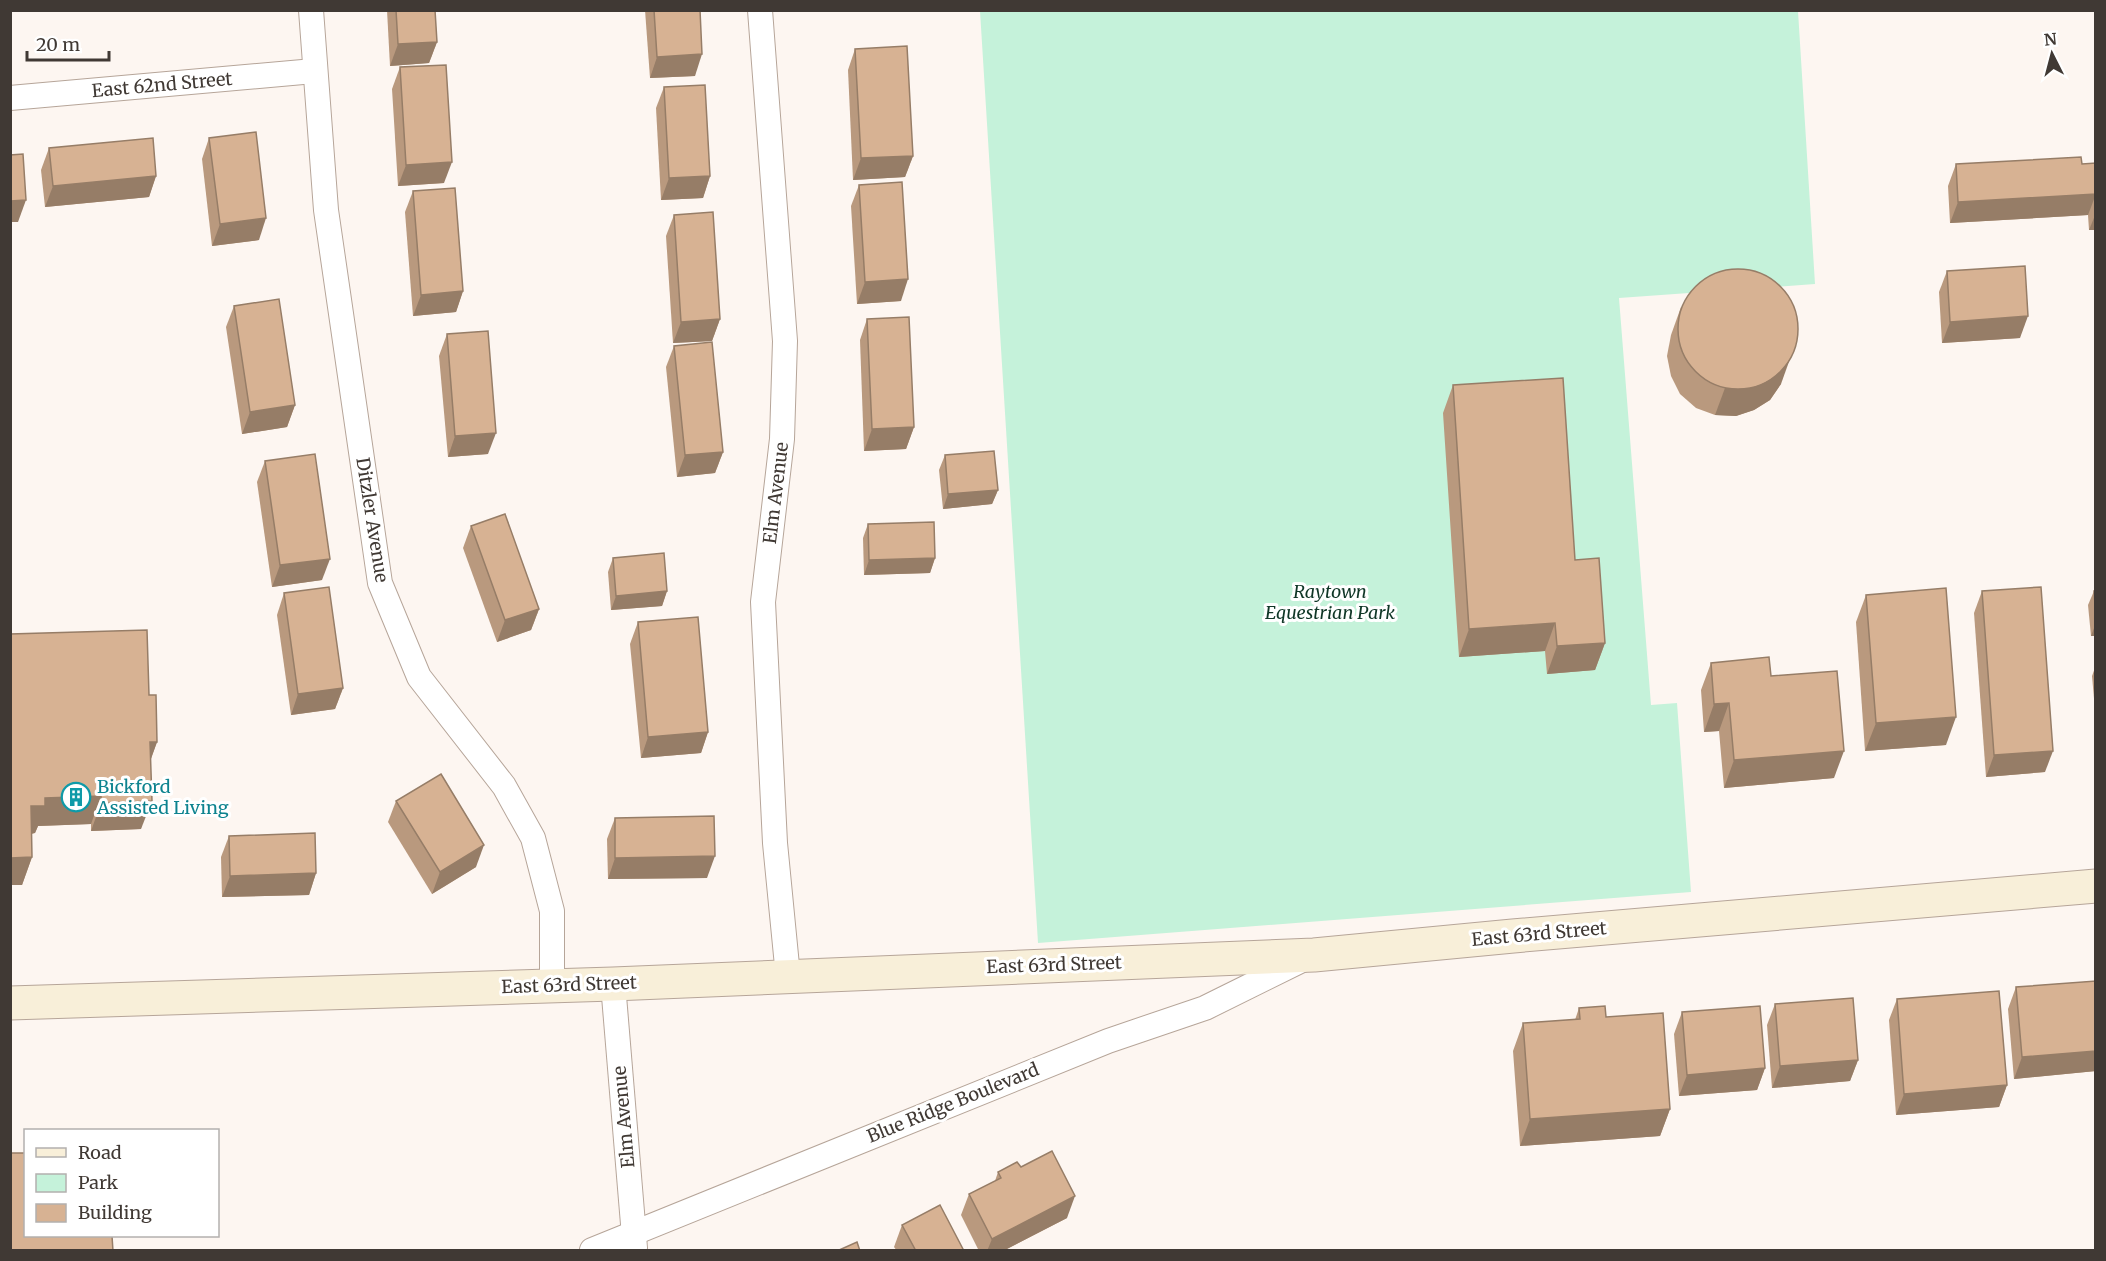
<svg xmlns="http://www.w3.org/2000/svg" width="2106" height="1261" font-family="Merriweather,serif">
	<rect width="100%" height="100%" fill="#fdf6f1"/>
	<path fill="#c5f2da" d="M980,11H1798L1815,284L1619,298L1651,705L1677,703L1691,892L1038,943Z"/>
	<g fill="none" stroke-linecap="round" stroke-linejoin="round">
		<g stroke="#b6a599" stroke-width="26">
			<g id="street">
				<path d="M311,10L326,210L380,583L419,677L504,786L533,838L552,911V985"/>
				<path d="M760,10L785,341L782,439L763,602L775,843L788,976"/>
				<path d="M10,98L314,71"/>
				<path d="M613,984L635,1248"/>
				<path d="M592,1250L1108,1041L1205,1008L1306,958"/>
			</g>
		</g>
		<g stroke="#b6a599" stroke-width="35">
			<path id="secondary" d="M10,1003L613,984L1314,955L1513,936L2096,886"/>
		</g>
		<use href="#street" stroke="#fff" stroke-width="24"/>
		<use href="#secondary" stroke="#f8efd9" stroke-width="33"/>
	</g>
	<g fill="#b9997e">
		<path d="M387,10H435L437,42L429,63L390,66Z"/>
		<path d="M645,10H700L695,76L650,78Z"/>
		<path d="M855,49L913,156L905,177L853,180L848,70Z"/>
		<path d="M400,67L444,183L398,186L392,89Z"/>
		<path d="M664,87L710,176L703,198L661,200L656,108Z"/>
		<path d="M209,138L259,240L212,246L202,159Z"/>
		<path d="M49,148L156,176L149,197L45,207L41,170Z"/>
		<path d="M2096,163V230H2089L2088,215L1950,223L1948,186L1956,164H2082Z"/>
		<path d="M859,185L901,301L857,304L851,206Z"/>
		<path d="M413,191L463,291L456,312L413,316L405,212Z"/>
		<path d="M674,215L720,319L712,341L673,343L666,236Z"/>
		<path d="M1947,271L2020,338L1942,343L1939,292Z"/>
		<path d="M234,306L295,405L287,427L242,434L226,327Z"/>
		<path d="M1681,307L1781,384L1770,400L1754,410L1736,416L1715,415L1696,408L1680,394L1671,376L1667,356L1671,335Z"/>
		<path d="M867,319L914,427L906,449L864,451L860,340Z"/>
		<path d="M447,334L488,454L448,457L439,356Z"/>
		<path d="M674,346L723,452L715,473L677,477L666,367Z"/>
		<path d="M1453,385L1575,560L1605,643L1595,670L1547,674L1545,651L1459,657L1443,413Z"/>
		<path d="M945,455L998,490L992,504L943,509L939,470Z"/>
		<path d="M265,461L322,580L272,587L257,482Z"/>
		<path d="M868,524L935,558L930,573L864,575L863,538Z"/>
		<path d="M471,526L539,609L531,630L497,642L463,548Z"/>
		<path d="M613,558L667,591L662,606L611,610L608,572Z"/>
		<path d="M1982,591L2045,772L1986,777L1974,613Z"/>
		<path d="M2094,591H2096V636H2091L2088,605Z"/>
		<path d="M284,593L343,688L335,709L291,715L277,615Z"/>
		<path d="M1866,595L1946,745L1865,751L1856,622Z"/>
		<path d="M638,622L708,732L701,753L641,758L630,644Z"/>
		<path d="M10,634L149,695L157,742L150,761L141,829L91,831V824L38,826L35,833L32,834V857L22,885Z"/>
		<path d="M1711,663L1771,676L1834,778L1724,788L1719,731L1704,732L1701,690Z"/>
		<path d="M2096,665V721L2092,676Z"/>
		<path d="M396,801L476,867L432,894L388,822Z"/>
		<path d="M615,818L707,878L608,879L607,839Z"/>
		<path d="M229,836L316,873L309,895L222,897L221,857Z"/>
		<path d="M2096,981V1071L2014,1079L2008,1009L2016,987Z"/>
		<path d="M1897,999L2007,1085L1999,1107L1896,1115L1889,1020Z"/>
		<path d="M1775,1004L1858,1060L1850,1081L1772,1088L1767,1025Z"/>
		<path d="M1579,1008L1606,1017L1670,1109L1660,1136L1520,1146L1513,1051L1523,1023L1575,1020Z"/>
		<path d="M1682,1012L1765,1068L1757,1090L1679,1096L1674,1034Z"/>
		<path d="M998,1172L1067,1218L1003,1251H979L961,1215L969,1194L995,1181Z"/>
		<path d="M902,1225L964,1251H897L894,1247Z"/>
	</g>
	<g fill="#967d67">
		<path d="M437,42L429,63L390,66L398,44Z"/>
		<path d="M702,54L695,76L650,78L657,57Z"/>
		<path d="M913,156L905,177L853,180L861,158Z"/>
		<path d="M452,162L444,183L398,186L406,165Z"/>
		<path d="M156,176L149,197L45,207L53,186Z"/>
		<path d="M710,176L703,198L661,200L669,178Z"/>
		<path d="M2096,194L2088,215L1950,223L1958,202Z"/>
		<path d="M26,200L18,222H10V201Z"/>
		<path d="M2096,213V230H2089Z"/>
		<path d="M266,218L259,240L212,246L220,224Z"/>
		<path d="M908,279L901,301L857,304L865,282Z"/>
		<path d="M463,291L456,312L413,316L421,295Z"/>
		<path d="M2028,316L2020,338L1942,343L1950,322Z"/>
		<path d="M720,319L712,341L673,343L681,322Z"/>
		<path d="M1791,356L1781,384L1770,400L1754,410L1736,416L1715,415L1725,388Z"/>
		<path d="M295,405L287,427L242,434L250,412Z"/>
		<path d="M914,427L906,449L864,451L872,429Z"/>
		<path d="M496,433L488,454L448,457L455,436Z"/>
		<path d="M723,452L715,473L677,477L685,455Z"/>
		<path d="M998,490L992,504L943,509L948,494Z"/>
		<path d="M935,558L930,573L864,575L869,560Z"/>
		<path d="M330,559L322,580L272,587L280,565Z"/>
		<path d="M667,591L662,606L611,610L616,596Z"/>
		<path d="M539,609L531,630L497,642L505,620Z"/>
		<path d="M1555,623L1545,651L1459,657L1469,629Z"/>
		<path d="M2096,623V636H2091Z"/>
		<path d="M1605,643L1595,670L1547,674L1557,646Z"/>
		<path d="M343,688L335,709L291,715L298,694Z"/>
		<path d="M1729,703L1719,731L1704,732L1714,704Z"/>
		<path d="M1956,717L1946,745L1865,751L1876,723Z"/>
		<path d="M708,732L701,753L641,758L648,737Z"/>
		<path d="M150,742H157L147,770Z"/>
		<path d="M1844,751L1834,778L1724,788L1734,760Z"/>
		<path d="M2053,751L2045,772L1986,777L1994,755Z"/>
		<path d="M101,796L91,824L38,826L35,833L21,834L31,806L45,798Z"/>
		<path d="M152,801L141,829L91,831L101,803Z"/>
		<path d="M484,845L476,867L432,894L440,872Z"/>
		<path d="M715,856L707,878L608,879L615,858Z"/>
		<path d="M32,857L22,885H10V858Z"/>
		<path d="M316,873L309,895L222,897L230,876Z"/>
		<path d="M2096,1051V1071L2014,1079L2022,1057Z"/>
		<path d="M1858,1060L1850,1081L1772,1088L1780,1066Z"/>
		<path d="M1765,1068L1757,1090L1679,1096L1687,1075Z"/>
		<path d="M2007,1085L1999,1107L1896,1115L1904,1094Z"/>
		<path d="M1670,1109L1660,1136L1520,1146L1530,1119Z"/>
		<path d="M1075,1196L1067,1218L1003,1251H987L992,1239Z"/>
	</g>
	<g fill="#d7b293" stroke="#967d67" stroke-width="1.5">
		<path d="M396,10H435L437,42L398,44Z"/>
		<path d="M654,10H700L702,54L657,57Z"/>
		<path d="M907,46L913,156L861,158L855,49Z"/>
		<path d="M446,65L452,162L406,165L400,67Z"/>
		<path d="M705,85L710,176L669,178L664,87Z"/>
		<path d="M256,132L266,218L220,224L209,138Z"/>
		<path d="M153,138L156,176L53,186L49,148Z"/>
		<path d="M23,154L26,200L10,201V155Z"/>
		<path d="M2081,157L2082,164L2096,163V194L1958,202L1956,164Z"/>
		<path d="M902,182L908,279L865,282L859,185Z"/>
		<path d="M455,188L463,291L421,295L413,191Z"/>
		<path d="M713,212L720,319L681,322L674,215Z"/>
		<path d="M2025,266L2028,316L1950,322L1947,271Z"/>
		<circle cx="1738" cy="329" r="60"/>
		<path d="M279,299L295,405L250,412L234,306Z"/>
		<path d="M909,317L914,427L872,429L867,319Z"/>
		<path d="M488,331L496,433L455,436L447,334Z"/>
		<path d="M712,342L723,452L685,455L674,346Z"/>
		<path d="M1563,378L1575,560L1599,558L1605,643L1557,646L1555,623L1469,629L1453,385Z"/>
		<path d="M994,451L998,490L948,494L945,455Z"/>
		<path d="M315,454L330,559L280,565L265,461Z"/>
		<path d="M505,514L539,609L505,620L471,526Z"/>
		<path d="M934,522L935,558L869,560L868,524Z"/>
		<path d="M664,553L667,591L616,596L613,558Z"/>
		<path d="M329,587L343,688L298,694L284,593Z"/>
		<path d="M2041,587L2053,751L1994,755L1982,591Z"/>
		<path d="M1946,588L1956,717L1876,723L1866,595Z"/>
		<path d="M2094,591H2096V616Z"/>
		<path d="M698,617L708,732L648,737L638,622Z"/>
		<path d="M147,630L149,695H156L157,742H150L152,801L101,803V796L45,798V806H31L32,857L10,858V634Z"/>
		<path d="M1769,657L1771,676L1837,671L1844,751L1734,760L1729,703L1714,704L1711,663Z"/>
		<path d="M441,774L484,845L440,872L396,801Z"/>
		<path d="M714,816L715,856L615,858V818Z"/>
		<path d="M315,833L316,873L230,876L229,836Z"/>
		<path d="M2096,981V1051L2022,1057L2016,987Z"/>
		<path d="M1999,991L2007,1085L1904,1094L1897,999Z"/>
		<path d="M1853,998L1858,1060L1780,1066L1775,1004Z"/>
		<path d="M1605,1006L1606,1017L1663,1013L1670,1109L1530,1119L1523,1023L1580,1019L1579,1008Z"/>
		<path d="M1760,1006L1765,1068L1687,1075L1682,1012Z"/>
		<path d="M1052,1151L1075,1196L992,1239L969,1194L1001,1178L998,1172L1017,1162L1021,1167Z"/>
		<path d="M10,1153H26V1236H112L113,1251H10Z"/>
		<path d="M940,1205L964,1251H916L902,1225Z"/>
		<path d="M857,1242L860,1251H837Z"/>
	</g>
	<defs>
		<g id="building-ring" transform="scale(1.5)"><circle r="9.5" fill="#fff" stroke="#0f9aa8" stroke-width="1.5"/><path d="M-4-6H4V6H1V3H-1V6H-4ZM-2.5-4.3h1.7v1.8h-1.7ZM.8-4.3h1.7v1.8H.8ZM-2.5-1h1.7V.8h-1.7ZM.8-1h1.7V.8H.8Z" fill="#0f9aa8"/></g>
	</defs>
	<g fill-rule="evenodd">
		<use href="#building-ring" x="76" y="797"/>
	</g>
	<g text-anchor="middle" stroke-width="6" stroke-linejoin="round" paint-order="stroke">
		<g font-size="18" fill="#403934" stroke="#fff">
			<text transform="translate(162 85) rotate(-5)" y="6">East 62nd Street</text>
			<text transform="translate(776 493) rotate(-83)" y="6">Elm Avenue</text>
			<text transform="translate(372 520) rotate(81)" y="6">Ditzler Avenue</text>
			<text transform="translate(1539 934) rotate(-5)" y="6">East 63rd Street</text>
			<text transform="translate(1054 965) rotate(-2)" y="6">East 63rd Street</text>
			<text transform="translate(569 985) rotate(-2)" y="6">East 63rd Street</text>
			<text transform="translate(953 1103) rotate(-22)" y="6">Blue Ridge Boulevard</text>
			<text transform="translate(624 1117) rotate(-95)" y="6">Elm Avenue</text>
		</g>
		<g font-size="18" font-style="italic" fill="#103727" stroke="#fff">
			<text x="1330" y="598">Raytown<tspan x="1330" dy="21">Equestrian Park</tspan></text>
		</g>
		<g font-size="18" fill="#0d838f" stroke="#fff" text-anchor="start">
			<text x="97" y="793">Bickford<tspan x="97" dy="21">Assisted Living</tspan></text>
		</g>
	</g>
	<rect width="2106" height="1261" fill="none" stroke="#403934" stroke-width="24"/>
	<rect x="24" y="1129" width="195" height="108" fill="#ffffff" stroke="#b3b0ae" stroke-width="1.5"/>
	<rect x="36" y="1148" width="30" height="9" fill="#f8efd9" stroke="#b3b0ae" stroke-width="1.5"/>
	<text x="78" y="1159" font-size="18" fill="#403934">Road</text>
	<rect x="36" y="1174" width="30" height="18" fill="#c5f2da" stroke="#b3b0ae" stroke-width="1.5"/>
	<text x="78" y="1189" font-size="18" fill="#403934">Park</text>
	<rect x="36" y="1204" width="30" height="18" fill="#d7b293" stroke="#b3b0ae" stroke-width="1.5"/>
	<text x="78" y="1219" font-size="18" fill="#403934">Building</text>
	<g transform="translate(2052 54) rotate(354)" stroke="#ffffff" stroke-width="4.5" paint-order="stroke">
	<path d="M0-4.5L10 22L0 15L-10 22Z" fill="#403934"/>
	<text y="-9" font-size="16" font-weight="bold" text-anchor="middle" fill="#403934">N</text>
	</g>
	<path d="M27 51v9h82v-9" fill="none" stroke="#403934" stroke-width="3"/>
	<text x="36" y="51" font-size="18" fill="#403934" stroke="#ffffff" stroke-width="4.5" paint-order="stroke">20 m</text>
</svg>
